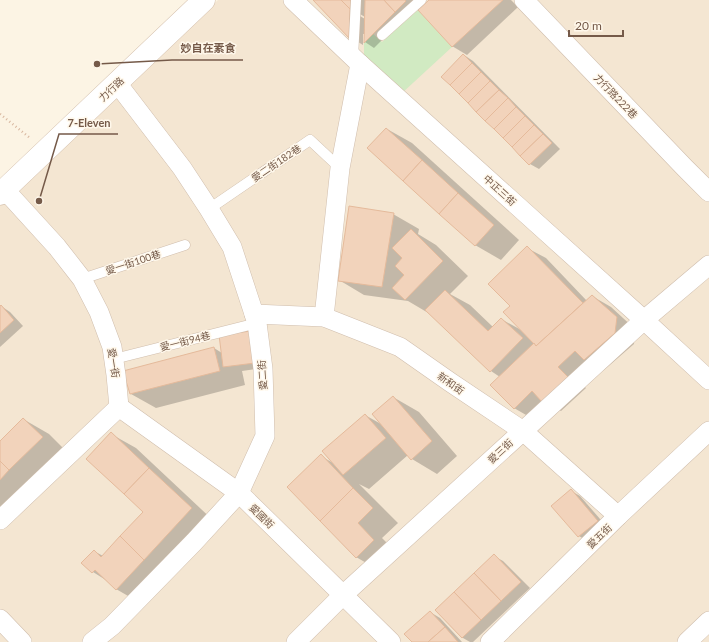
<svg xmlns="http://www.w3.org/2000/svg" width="709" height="642" font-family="Lato,'Noto Sans TC',sans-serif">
	<rect width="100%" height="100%" fill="#fcf4e4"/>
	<path fill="#f4e6d2" d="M218,0H709V642H0V205Z"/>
	<path fill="#d1eac2" d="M418,10L452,47L401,94L364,59V43L373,34L382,42Z"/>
	<g fill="#0003" fill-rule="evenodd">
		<path d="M315,0H424L405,17L374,48L365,42V34H363V45L350,37ZM346,6L365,17V19L345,7Z"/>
		<path d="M430,0H511L518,7L467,55L452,46Z"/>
		<path d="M464,55L473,61L560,149L539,169L530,164Z"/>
		<path d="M387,129L412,143L519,240L501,260L475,245Z"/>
		<path d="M393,214L419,229L418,234L436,245L468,276L450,294L470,305L493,327L501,319L523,331L511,306L527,248L546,258L587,301L592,296L611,307L635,329L634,344L604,370L576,378L586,388L561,411L549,404L533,419L514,408L500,377L491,371L430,314L408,301L364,295L339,280Z"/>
		<path d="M1,306L10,312L23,326L0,347V307Z"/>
		<path d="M220,336L264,368L242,371L245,385L156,408L131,394L214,348L222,353Z"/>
		<path d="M393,397L419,412L457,456L437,474L412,459L408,455L369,489L359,484L398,523L382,538L399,555L382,572L356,557L321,456L333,463L365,415L381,424Z"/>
		<path d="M23,419L49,434L67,452L0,520V442Z"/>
		<path d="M111,434L136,448L217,524L142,604L116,589L109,582L93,572L83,563L94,551L103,556L144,512Z"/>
		<path d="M571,491L580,496L607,527L589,542L579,536L553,506Z"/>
		<path d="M494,556L503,561L530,588L473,642H470L463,638L436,610Z"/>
		<path d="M430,612L440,618L462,642H413Z"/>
	</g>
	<g fill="#f2d3bb" stroke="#e5ba9b">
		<path d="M313,0H341L350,9L349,38Z"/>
		<path d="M341,0H351L350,9Z"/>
		<path d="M365,0H384L395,12L364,43Z"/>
		<path d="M384,0H405L406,1L395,12Z"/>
		<path d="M429,0H503L452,47L418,10Z"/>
		<path d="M463,54L472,63L450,85L441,77Z"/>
		<path d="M472,63L481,72L459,94L450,85Z"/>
		<path d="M481,72L490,81L468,103L459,94Z"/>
		<path d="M490,81L499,90L476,112L468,103Z"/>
		<path d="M499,90L508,98L485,121L476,112Z"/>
		<path d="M508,98L516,107L494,129L485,121Z"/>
		<path d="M516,107L525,116L503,138L494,129Z"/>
		<path d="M525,116L534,125L512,147L503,138Z"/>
		<path d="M534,125L543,134L520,156L512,147Z"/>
		<path d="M386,128L422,160L403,181L367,148Z"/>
		<path d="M543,134L552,143L529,165L520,156Z"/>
		<path d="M422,160L458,193L439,214L403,181Z"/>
		<path d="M458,193L494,225L475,246L439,214Z"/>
		<path d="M349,206L394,213L382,287L338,281Z"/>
		<path d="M411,229L443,261L405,300L392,288L404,275L395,266L402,258L392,248Z"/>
		<path d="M527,246L583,303L536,346L503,312L510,306L488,284Z"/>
		<path d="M445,290L488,331L501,318L523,338L490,372L425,310Z"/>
		<path d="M592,295L617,317L615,333L584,360L575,351L558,367L568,377L542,402L532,391L514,409L490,385L534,343L536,346Z"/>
		<path d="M1,305L14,320L0,333V306Z"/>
		<path d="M251,331L255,363L223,367L219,335Z"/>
		<path d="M214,347L220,371L130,394L123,371Z"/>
		<path d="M393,396L432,441L411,460L372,414Z"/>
		<path d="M365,414L386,438L343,475L322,451Z"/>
		<path d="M23,418L43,437L9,470L0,461V441Z"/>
		<path d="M111,432L149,468L124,494L86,459Z"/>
		<path d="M321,454L353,488L320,521L287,487Z"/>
		<path d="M0,461L9,470L0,480Z"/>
		<path d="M149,468L192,508L144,560L120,536L143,512L124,494Z"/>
		<path d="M353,488L373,508L358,523L374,540L356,558L320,521Z"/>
		<path d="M571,489L598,521L578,537L551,506Z"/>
		<path d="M120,536L144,560L116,590L95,570L92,573L81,563L94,550L101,557Z"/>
		<path d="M494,554L521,582L501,601L474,573Z"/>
		<path d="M474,573L501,601L481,620L454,592Z"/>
		<path d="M454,592L481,620L462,638L435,610Z"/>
		<path d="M430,611L445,627L428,642H412L404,634Z"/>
		<path d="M445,627L458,642H428Z"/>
	</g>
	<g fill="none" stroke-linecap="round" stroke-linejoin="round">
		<g stroke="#d0bead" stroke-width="11">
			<g id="lane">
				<path d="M382,35L421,0"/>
				<path d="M353,57L356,0"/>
				<path d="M209,209L310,140L340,168"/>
				<path d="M82,279L185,245"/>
				<path d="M114,359L257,323"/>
			</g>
		</g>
		<g stroke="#d0bead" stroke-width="20">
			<g id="street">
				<path d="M293,0L360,64L644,320L709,380"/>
				<path d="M524,0L685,168L709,192"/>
				<path d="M254,314L324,317L400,347L450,382L523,431L618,516"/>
				<path d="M324,317L340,168L360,64"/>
				<path d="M119,407L239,493L391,642"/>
				<path d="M0,520L119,407L116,375L112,347L99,312L82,279L57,247L5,190"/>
				<path d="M0,619L22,642"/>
				<path d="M92,642L112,626L194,542L239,493L265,436L263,369L257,323L232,247L209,209L182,168L117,83"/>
				<path d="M296,642L343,595L523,431L644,320L709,265"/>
				<path d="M490,642L618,516L709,431"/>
				<path d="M687,642L709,621"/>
			</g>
		</g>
		<g stroke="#d3beaa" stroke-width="23">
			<path id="secondary" d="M0,194L204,0"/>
		</g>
		<path stroke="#d7b69e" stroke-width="2.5" stroke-dasharray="1 3" stroke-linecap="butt" d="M0,114L30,138"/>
		<use href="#lane" stroke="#fff" stroke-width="10"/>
		<use href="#street" stroke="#fff" stroke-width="19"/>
		<use href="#secondary" stroke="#fff" stroke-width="22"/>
	</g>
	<g text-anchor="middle" stroke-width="3" stroke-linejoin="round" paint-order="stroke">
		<g font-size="10" fill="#755a49" stroke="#fff8eb">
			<text transform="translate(111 89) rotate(-44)" y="4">力行路</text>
			<text transform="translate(616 96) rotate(46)" y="4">力行路222巷</text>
			<text transform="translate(276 163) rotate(-34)" y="4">愛二街182巷</text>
			<text transform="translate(500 190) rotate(42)" y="4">中正三街</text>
			<text transform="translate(133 262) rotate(-18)" y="4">愛一街100巷</text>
			<text transform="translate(185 341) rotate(-14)" y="4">愛一街94巷</text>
			<text transform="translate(114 363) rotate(81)" y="4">愛一街</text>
			<text transform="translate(262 375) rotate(-94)" y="4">愛二街</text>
			<text transform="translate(451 383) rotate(35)" y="4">新和街</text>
			<text transform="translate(500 451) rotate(-43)" y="4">愛三街</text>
			<text transform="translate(262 516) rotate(44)" y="4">愛國街</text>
			<text transform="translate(599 536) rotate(-44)" y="4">愛五街</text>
		</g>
	</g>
	<path fill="none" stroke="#755a49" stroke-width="1.5" d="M97 64L172 60H243M39 201L59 134H118"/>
	<g fill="#755a49" stroke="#fff8eb" stroke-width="1.5">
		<circle cx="97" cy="64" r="4"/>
		<circle cx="39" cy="201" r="4"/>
	</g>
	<g font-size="11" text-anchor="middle" font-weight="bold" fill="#755a49" stroke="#fff8eb" stroke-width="3" stroke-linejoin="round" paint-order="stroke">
		<text x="208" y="52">妙自在素食</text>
		<text x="89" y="127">7-Eleven</text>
	</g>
	<path d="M569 30v6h54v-6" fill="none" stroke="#755a49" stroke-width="2"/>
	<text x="575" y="30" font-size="12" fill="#755a49" stroke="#fff8eb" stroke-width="3" paint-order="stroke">20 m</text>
</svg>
